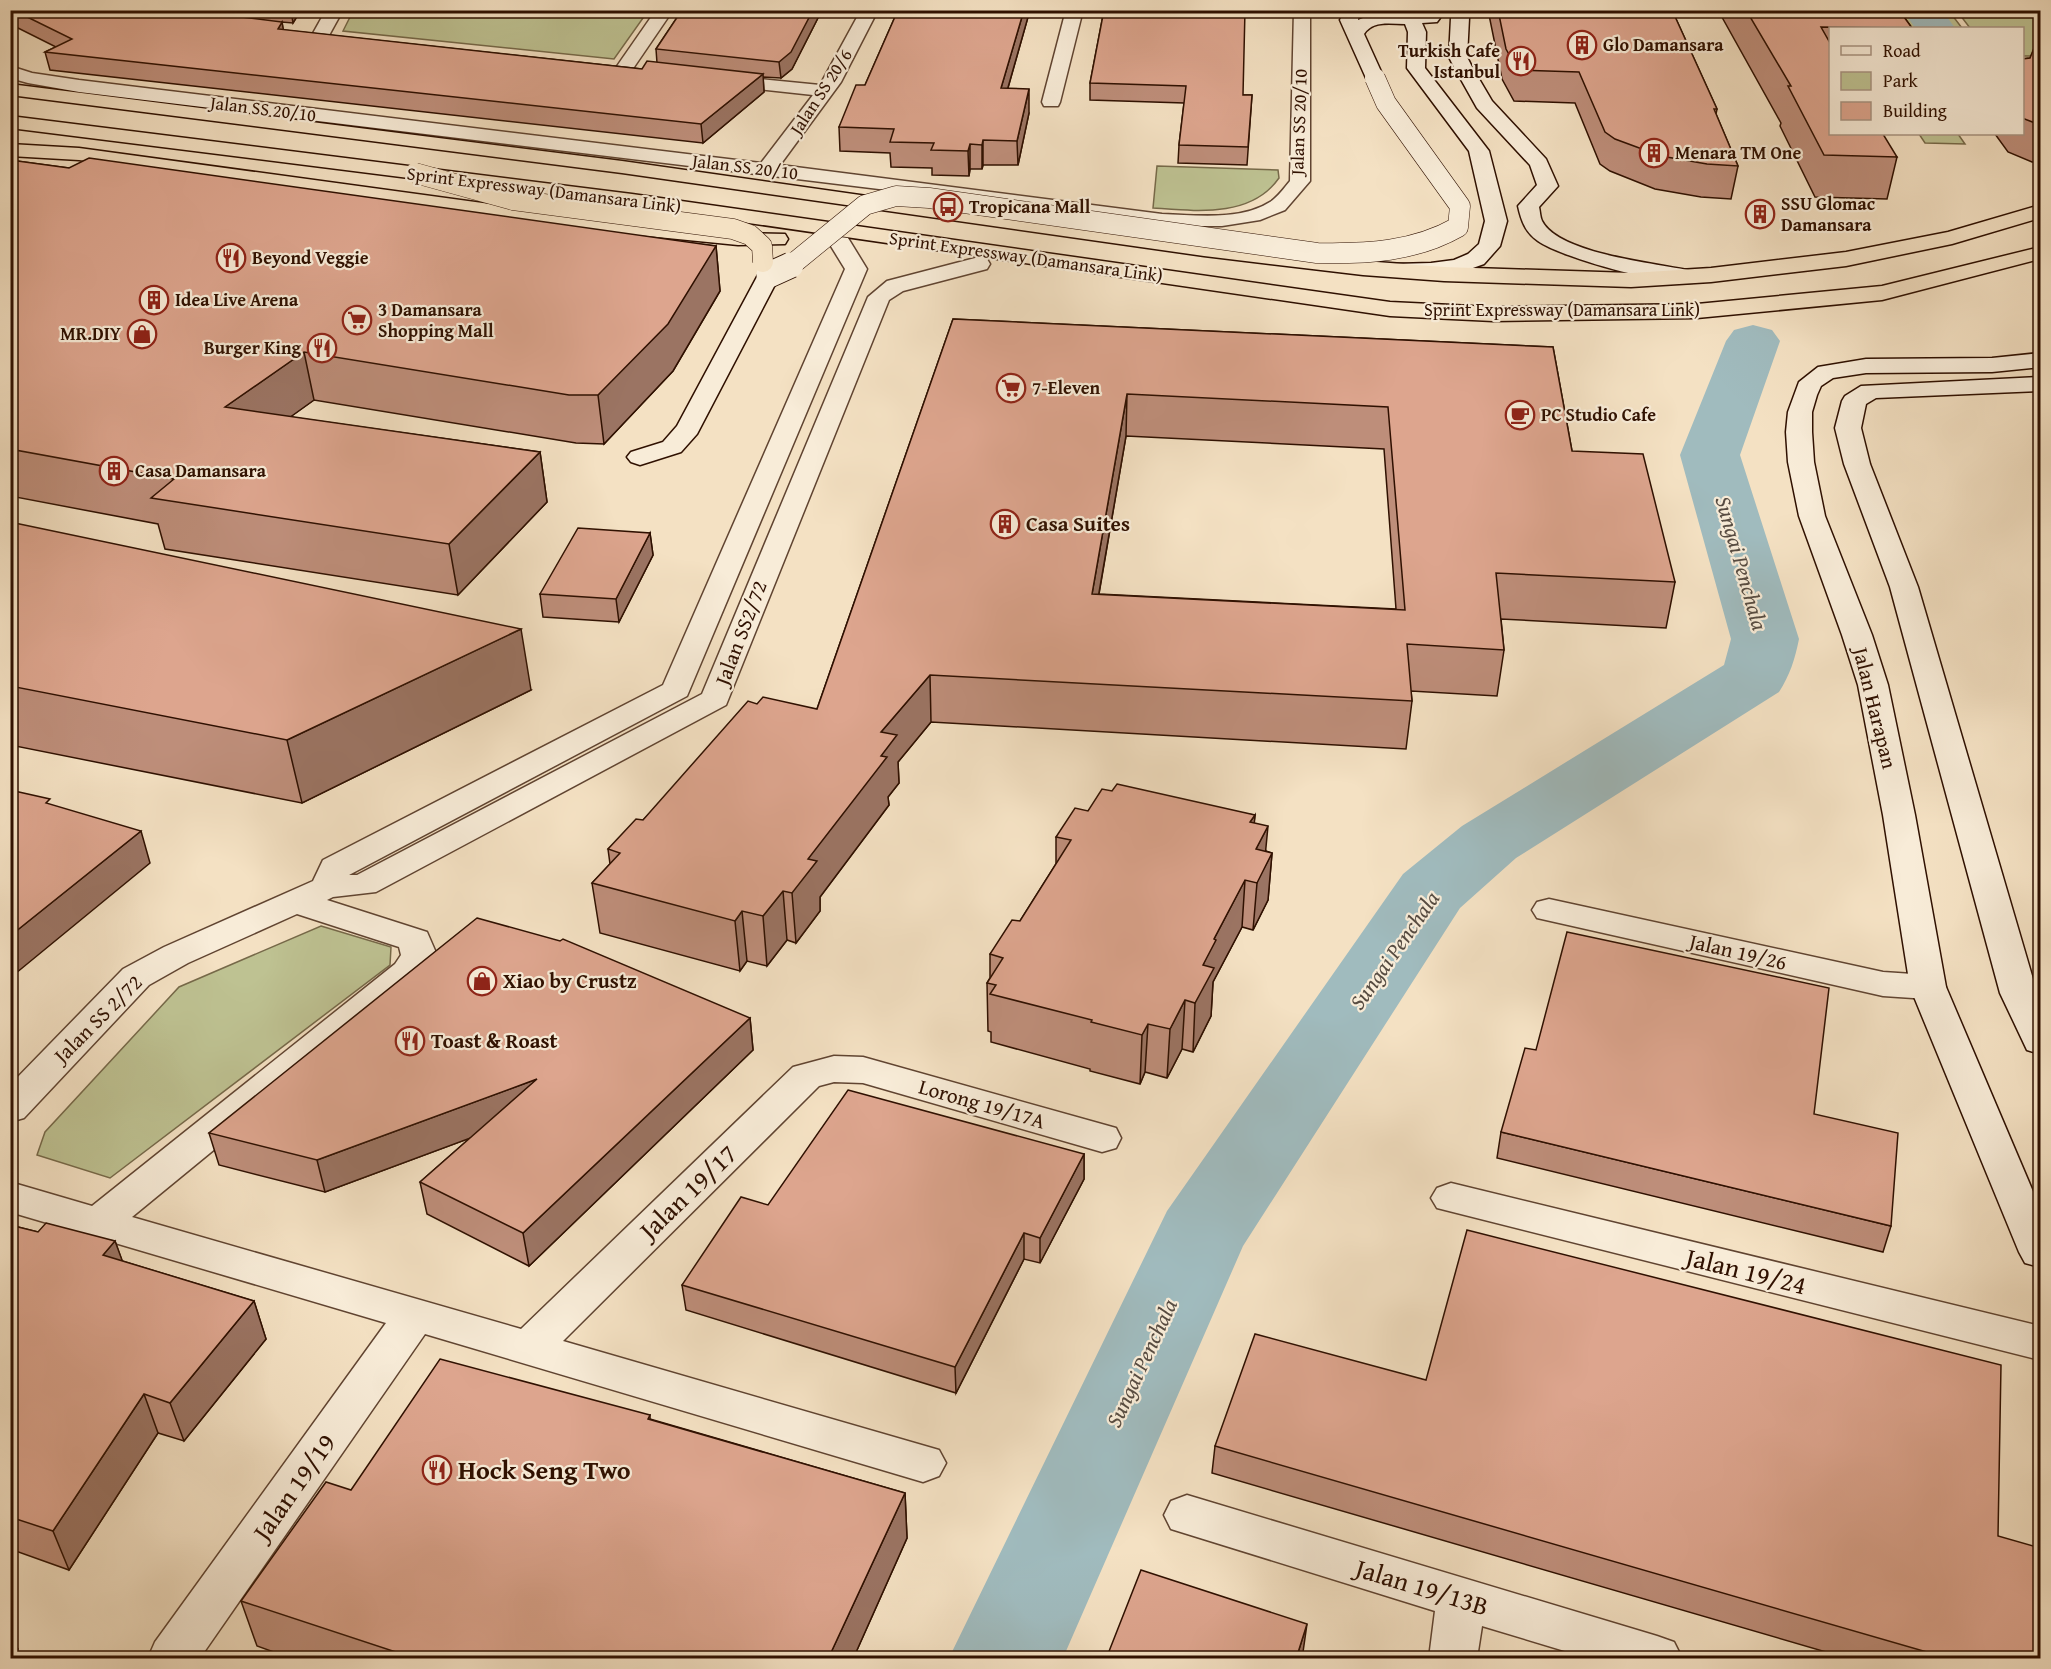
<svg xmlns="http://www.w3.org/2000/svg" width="2051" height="1669" font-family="'Gentium Book Plus',serif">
	<rect width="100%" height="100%" fill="#f4e1c3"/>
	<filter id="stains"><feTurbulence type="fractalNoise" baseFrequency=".00333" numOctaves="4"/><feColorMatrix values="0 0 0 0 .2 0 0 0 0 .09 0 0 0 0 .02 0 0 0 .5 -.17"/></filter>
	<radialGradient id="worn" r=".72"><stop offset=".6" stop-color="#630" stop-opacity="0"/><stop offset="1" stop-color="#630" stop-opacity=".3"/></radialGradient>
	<g fill="#bec292" stroke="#766949" stroke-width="1.5">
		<path d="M353,11V10L648,11L614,59L343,31Z"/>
		<path d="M1892,11H1949L1962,28H1905Z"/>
		<path d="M1957,11H2040V56H2023L2022,28H1970Z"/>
		<path d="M1919,134H1958L1965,144L1925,143Z"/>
		<path d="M1157,166L1278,170L1279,178C1251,218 1196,211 1153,208Z"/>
		<path d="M321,926L391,947L390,965L110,1178L37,1155L45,1132L179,987Z"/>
	</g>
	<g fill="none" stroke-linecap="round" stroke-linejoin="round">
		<g fill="#a0bbbe" fill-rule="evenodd">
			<path d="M1903,10H1942L1955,28H1915Z"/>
			<path d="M1753,325L1772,330L1780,341L1740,455L1799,639C1795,659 1790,675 1779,692L1516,858L1460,908L1243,1246L1063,1658H949L1167,1211L1403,874L1462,826L1724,665L1731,639L1680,455L1726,341L1734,330Z"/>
		</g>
		<g stroke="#604431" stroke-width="3">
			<g id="street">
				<path d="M326,10H343L327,39H315L312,35Z"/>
				<path d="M656,10H673L630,73H618L615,69Z"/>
				<path d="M861,10H878L841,82L780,165L1162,214C1195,215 1241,221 1270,202C1278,197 1284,188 1290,181L1294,10H1310V181L1285,210L1260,220L1222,226H1162L879,189L79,92L28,83L10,78V66L32,73L79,80L761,163L813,95L720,85L714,84L711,80L714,76L720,75L820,85Z"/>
				<path d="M1066,10H1083L1060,102L1058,106H1044L1042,102Z"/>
				<path d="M840,237L848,238L867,269L687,696L349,875H357L702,694L868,297L887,281L979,257L987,259L990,264L987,269L903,291L889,300L726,705L376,892L333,897L327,900L427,932L437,955L421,980L132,1217L521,1329L793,1067L834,1056L863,1057L1116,1128L1121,1138L1116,1148L1102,1152L863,1083L834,1082L819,1086L563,1341L939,1450L946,1463L939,1476L923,1482L425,1334L200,1658H148L155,1642L386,1323L10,1212V1182L92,1206L395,964L401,955L399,947L297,914L188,963L149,985L24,1118L10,1122V1085L123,969L164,947L313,881L323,860L663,685L845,269L829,243L832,238Z"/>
				<path d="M1549,899L1883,972L1928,975L1941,979L1946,987L1941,995L1928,999L1883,996L1537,918L1532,910L1537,902Z"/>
				<path d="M1451,1183L2040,1326V1360L1437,1208L1431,1198L1437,1188Z"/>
				<path d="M1187,1495L1657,1636L1674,1642L1682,1658H1588L1482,1626L1477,1658H1429L1435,1611L1171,1529L1164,1515L1171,1501Z"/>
			</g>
		</g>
		<g stroke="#2f1000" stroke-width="3">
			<g id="secondary">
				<path d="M1345,10H1357L1359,14L1358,20L1373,14L1402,13L1401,10L1437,14L1440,18L1437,22L1422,23L1426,32L1425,68L1489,151L1507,221L1500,246L1484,264L1459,273L1431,277L1395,274L1392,269L1395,264L1431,263L1454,260L1468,254L1479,244L1485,221L1469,151L1407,68L1408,32L1405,24C1390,24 1373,20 1364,34L1384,78L1381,82H1369L1366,78L1340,20Z"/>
				<path d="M1449,10H1466L1469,18L1467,57L1472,67L1492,101L1546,159L1558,186L1539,207C1540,211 1540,217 1542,221C1559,255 1663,264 1698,272L1701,277L1698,282C1670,288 1562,258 1538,241C1525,232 1521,220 1518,206L1537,185L1530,165L1477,108L1454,67L1449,57L1451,18Z"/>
				<path d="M769,268L777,270L780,275L697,434L681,452L640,465L631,462L627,457L631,452L663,442L677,426L758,275L761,270Z"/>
				<path d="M2040,353V367L1992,372L1866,373L1833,378L1821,386L1817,395L1812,412V432L1814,462L1825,516L1872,635L1888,685L1915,815L1946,987L2040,1208V1267L2025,1263L2019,1252L1910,987L1883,815L1858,685L1842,635L1799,516L1788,462L1786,432L1788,412L1799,382L1818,367L1866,359L1992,358Z"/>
				<path d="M2040,377V391L1876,398L1866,404L1861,428L1870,464L1918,587L2040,1003V1054L2027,1050L2000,993L1890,587L1844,464L1835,428L1842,401L1845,396L1861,386Z"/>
			</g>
		</g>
		<g stroke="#2f1000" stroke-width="3">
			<g id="highway">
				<path d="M10,84L622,161L1204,244L1363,261L1444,267L1631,273L1711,268L1846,252L1948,232L2040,205V218L1952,244L1846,266L1711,282L1631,287L1444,281L1363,275L1204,256L622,173L10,95Z"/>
				<path d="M10,116L632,194L1390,302L1493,307L1697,304L1882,286L2040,247V259L1882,300L1697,318L1493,321L1390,316L632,206L10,128Z"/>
				<path d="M10,144L79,148L607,220L738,233L785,234L788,239L785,244L738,245L607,232L79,160L10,156Z"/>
			</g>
		</g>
		<use href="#street" fill="#f8ecd8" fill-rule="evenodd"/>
		<use href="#secondary" fill="#f8ecd8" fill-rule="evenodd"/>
		<use href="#highway" fill="#f4e1c3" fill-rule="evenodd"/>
		<g stroke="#2f1000" stroke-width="21" stroke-linecap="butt">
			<path id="secondary-bridge-far1" d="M789,267L865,205L896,196L929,198L1317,253C1367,254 1414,252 1458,227L1460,206L1386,103L1375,78"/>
		</g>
		<g stroke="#2f1000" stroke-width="27" stroke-linecap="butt">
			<path id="secondary-bridge" d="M769,275L791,265"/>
		</g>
		<g stroke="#2f1000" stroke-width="21" stroke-linecap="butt">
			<path id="highway-bridge" d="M415,173L513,200L733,229L750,235L762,246L763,262"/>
		</g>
		<use href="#secondary-bridge-far1" stroke="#f8ecd8" stroke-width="20"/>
		<use href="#secondary-bridge" stroke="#f8ecd8" stroke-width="25"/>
		<use href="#highway-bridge" stroke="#f4e1c3" stroke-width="20"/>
	</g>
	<g fill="#be8e7a" stroke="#2f1000" stroke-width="1.5" fill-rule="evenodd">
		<path d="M10,10H301L293,23L282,22L283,30L642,69L657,63L656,49L682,10H822L792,69L781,78L763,77L764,92L703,143L50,70L45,52L56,47L10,24Z"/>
		<path d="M898,10H1030L1008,88L1029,113L1018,165H983L982,169H970L969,176L932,175V168L891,167L890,153L840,151L839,127L865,85Z"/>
		<path d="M1104,10L1243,95H1252L1247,165L1178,163L1179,145L1184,103L1090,100V83Z"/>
		<path d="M1488,10H1672L1717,109L1716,114L1738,166L1731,199L1701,197L1655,189L1610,171L1600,164L1575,103L1514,101L1502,79Z"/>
		<path d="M1718,10H1899L1912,28H1830V134L1897,157L1887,199L1815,197L1780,126L1781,123Z"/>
		<path d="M2040,37V162H2032L2008,152L1995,134H2022V59L2030,58Z"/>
		<path d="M10,160L69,168L716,246L720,291L673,371L604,444L576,443L314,400L290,417L540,452L547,502L458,595L165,549L158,524L10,496Z"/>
		<path d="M953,319L1553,347L1572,451L1675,582L1666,628L1501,619L1504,650L1497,696L1411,691L1412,701L1406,749L931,722L898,762L899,783L888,797L889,805L820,897V911L796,943L787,940L767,966L747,961L740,971L600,933L592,883L610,864L608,849L643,820L757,704L817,709ZM1126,436L1384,449L1396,609L1099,594Z"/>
		<path d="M10,522L531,690L302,803L10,745Z"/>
		<path d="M650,533L653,555L619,622L543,617L540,594Z"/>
		<path d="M1112,791L1255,815L1254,823L1266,851L1272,853L1268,900L1253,930L1242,927L1213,982L1211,1016L1193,1052L1182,1049L1167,1078L1145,1072L1140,1084L1090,1071V1069L991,1042V1032L988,1031L987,983L990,978V954L1020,921L1056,864V837Z"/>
		<path d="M750,1018L753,1050L529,1266L427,1214L420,1182L470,1138L325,1192L219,1165L209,1133Z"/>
		<path d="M1501,1132L1891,1226L1883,1252L1497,1158Z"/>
		<path d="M1084,1154V1179L1040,1263L1024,1259L956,1393L686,1310L682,1285L768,1205Z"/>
		<path d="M10,1225L38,1232L115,1241L122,1261L254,1301L266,1339L184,1441L158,1433L69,1570L10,1549Z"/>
		<path d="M650,1415V1419L905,1493L907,1538L853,1659H293L257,1646L241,1601L351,1490Z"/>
		<path d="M1215,1446L1998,1536L2040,1659H1850L1212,1473Z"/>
	</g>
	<g fill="#9b7463" stroke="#2f1000" stroke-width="1.5">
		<path d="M291,10H301L293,23Z"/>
		<path d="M813,10H822L792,69L781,78L779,62Z"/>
		<path d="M1024,10H1030L1001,112V88Z"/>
		<path d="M282,22L285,39L278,29Z"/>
		<path d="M763,74L764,92L703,143L701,124Z"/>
		<path d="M1029,89V113L1018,165L1017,141Z"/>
		<path d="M983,140V165L982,169V145Z"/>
		<path d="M970,144V169L969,176L968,151Z"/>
		<path d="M716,246L720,291L673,371L604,444L598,395Z"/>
		<path d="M304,352L314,400L236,456L225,407Z"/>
		<path d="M1127,394L1126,436L1091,639L1092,594Z"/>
		<path d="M540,452L547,502L458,595L449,544Z"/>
		<path d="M650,533L653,555L619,622L616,599Z"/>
		<path d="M521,629L531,690L302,803L287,740Z"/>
		<path d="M930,675L931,722L898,762L899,783L888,797L889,805L820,897V911L796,943L792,893L808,859L881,732Z"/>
		<path d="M1255,815L1251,861L1250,822Z"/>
		<path d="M1268,826L1264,868L1272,853L1268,900L1253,930L1257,883L1256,849Z"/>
		<path d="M141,831L150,863L10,978V936Z"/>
		<path d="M1245,880L1242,927L1213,982L1211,1016L1193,1052L1195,1003L1203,965L1214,939Z"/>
		<path d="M783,891L787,940L767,966L763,916Z"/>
		<path d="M742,911L747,961L740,971L735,921Z"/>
		<path d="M1185,1000L1182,1049L1167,1078L1170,1029Z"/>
		<path d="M750,1018L753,1050L529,1266L523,1233Z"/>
		<path d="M1148,1024L1145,1072L1140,1084L1142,1035Z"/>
		<path d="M537,1079L543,1111L325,1192L317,1160Z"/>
		<path d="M1084,1154V1179L1040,1263V1238Z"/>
		<path d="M1024,1233V1259L956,1393L955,1367Z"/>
		<path d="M115,1241L129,1279L103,1255Z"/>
		<path d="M254,1301L266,1339L184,1441L170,1403Z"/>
		<path d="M144,1394L158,1433L69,1570L53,1531Z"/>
		<path d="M905,1493L907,1538L853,1659H828Z"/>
		<path d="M1307,1624L1302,1659H1296Z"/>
		<path d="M10,1633L18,1649L12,1659H10Z"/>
	</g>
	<g fill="#dda58e" stroke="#2f1000" stroke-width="1.5" fill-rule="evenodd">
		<path d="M13,10H183L282,22L278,29L642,69L647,61L763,74L701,124L45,52L72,39Z"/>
		<path d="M682,10H813L791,52L779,62L656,49Z"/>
		<path d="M898,10H1024L1001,88L1029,89L1017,141L983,140L982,145L970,144L968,151L931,150L934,143L890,142L894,129L839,127L856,85H865Z"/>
		<path d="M1104,10H1245L1243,95H1252L1248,147L1179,145L1186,86L1090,83Z"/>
		<path d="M1498,10H1672L1717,109H1714L1738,166L1707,164L1661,156L1615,139L1605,132L1579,72L1518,70L1506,49Z"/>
		<path d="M1746,10H1899L1912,28L1821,27L1830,43V134H1883L1897,157L1824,155L1788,86H1791Z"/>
		<path d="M2040,37V125L2022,118V59L2030,58L2038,38Z"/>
		<path d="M89,158L716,246L668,324L598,395H569L304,352L225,407L540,452L449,544L151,498L174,479L10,449V160L69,168Z"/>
		<path d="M953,319L1553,347L1572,451L1643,454L1675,582L1496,573L1504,650L1407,644L1412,701L930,675L881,732L897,735L881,756L887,757L808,859L817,861L792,893L783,891L763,916L742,911L735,921L592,883L620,853L608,849L636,819L643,820L748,701L757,704L763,697L817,709ZM1127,394L1388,407L1405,610L1092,594Z"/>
		<path d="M10,522L521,629L287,740L10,686Z"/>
		<path d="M578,528L650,533L616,599L540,594Z"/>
		<path d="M1117,784L1255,815L1250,822L1268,826L1256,849L1272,853L1257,883L1245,880L1214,939L1216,940L1203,965L1214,968L1195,1003L1185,1000L1170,1029L1148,1024L1142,1035L1091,1022L1092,1020L990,994L996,985L987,983L1003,958L990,954L1012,920L1020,921L1071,840L1056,837L1075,808L1088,811L1102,789L1112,791Z"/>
		<path d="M10,790L50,799L46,803L141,831L10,936Z"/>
		<path d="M477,918L560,941L563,939L750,1018L523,1233L420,1182L537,1079L317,1160L209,1133Z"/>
		<path d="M1567,932L1829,988L1814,1114L1898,1133L1891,1226L1501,1132L1525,1048L1536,1050Z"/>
		<path d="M848,1090L1084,1154L1040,1238L1024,1233L955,1367L682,1285L741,1197L768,1205Z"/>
		<path d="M46,1223L115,1241L103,1255L254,1301L170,1403L144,1394L53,1531L10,1517V1225L38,1232Z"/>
		<path d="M1467,1230L2001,1365L1998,1536L2040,1548V1659H1951L1215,1446L1255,1334L1426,1380Z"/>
		<path d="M440,1359L650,1415L648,1419L905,1493L828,1659H417L241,1601L326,1482L351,1490Z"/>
		<path d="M1141,1570L1307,1624L1296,1659H1106Z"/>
	</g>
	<defs>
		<g id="building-ring" transform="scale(1.5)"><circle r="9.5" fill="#f8ecd8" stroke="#8f2418" stroke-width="1.5"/><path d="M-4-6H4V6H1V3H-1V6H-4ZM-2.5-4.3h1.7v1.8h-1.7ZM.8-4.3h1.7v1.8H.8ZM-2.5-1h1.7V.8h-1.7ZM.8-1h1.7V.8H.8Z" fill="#8f2418"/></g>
		<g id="restaurant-ring" transform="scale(1.5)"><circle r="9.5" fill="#f8ecd8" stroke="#8f2418" stroke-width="1.5"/><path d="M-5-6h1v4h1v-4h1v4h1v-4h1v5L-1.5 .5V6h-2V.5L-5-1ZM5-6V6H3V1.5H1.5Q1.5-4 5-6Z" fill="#8f2418"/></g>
		<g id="bus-ring" transform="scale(1.5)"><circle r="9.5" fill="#f8ecd8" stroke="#8f2418" stroke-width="1.5"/><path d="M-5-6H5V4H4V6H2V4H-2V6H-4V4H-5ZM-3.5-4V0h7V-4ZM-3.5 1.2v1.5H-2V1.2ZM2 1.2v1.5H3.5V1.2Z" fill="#8f2418"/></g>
		<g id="supermarket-ring" transform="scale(1.5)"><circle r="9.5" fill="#f8ecd8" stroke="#8f2418" stroke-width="1.5"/><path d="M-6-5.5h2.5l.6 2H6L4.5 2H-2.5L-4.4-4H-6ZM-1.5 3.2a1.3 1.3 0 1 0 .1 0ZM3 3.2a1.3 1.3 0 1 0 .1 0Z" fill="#8f2418"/></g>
		<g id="shop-ring" transform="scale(1.5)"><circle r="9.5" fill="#f8ecd8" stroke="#8f2418" stroke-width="1.5"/><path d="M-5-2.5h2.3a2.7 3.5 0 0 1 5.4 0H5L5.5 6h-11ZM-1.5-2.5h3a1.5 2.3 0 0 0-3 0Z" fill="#8f2418"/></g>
		<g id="cafe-ring" transform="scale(1.5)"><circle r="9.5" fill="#f8ecd8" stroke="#8f2418" stroke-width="1.5"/><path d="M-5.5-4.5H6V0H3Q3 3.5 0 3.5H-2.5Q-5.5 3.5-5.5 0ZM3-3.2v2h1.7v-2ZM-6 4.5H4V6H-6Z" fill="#8f2418"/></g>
	</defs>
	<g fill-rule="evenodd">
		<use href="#building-ring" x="1582" y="45"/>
		<use href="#restaurant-ring" x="1521" y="61"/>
		<use href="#building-ring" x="1654" y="153"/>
		<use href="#bus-ring" x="948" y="207"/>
		<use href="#building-ring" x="1760" y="214"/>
		<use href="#restaurant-ring" x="231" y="258"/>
		<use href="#building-ring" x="154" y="300"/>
		<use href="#supermarket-ring" x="357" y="320"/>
		<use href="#shop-ring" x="142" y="334"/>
		<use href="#restaurant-ring" x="322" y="348"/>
		<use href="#supermarket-ring" x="1011" y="388"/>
		<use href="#cafe-ring" x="1520" y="415"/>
		<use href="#building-ring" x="114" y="471"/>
		<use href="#building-ring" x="1005" y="524"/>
		<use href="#shop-ring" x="482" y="981"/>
		<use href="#restaurant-ring" x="410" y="1041"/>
		<use href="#restaurant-ring" x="437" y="1470"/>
	</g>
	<g text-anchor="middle" stroke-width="4.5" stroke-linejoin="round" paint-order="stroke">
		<g font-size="18" font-weight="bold" fill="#2f1000" stroke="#f8ecd8" text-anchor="start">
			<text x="1603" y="51">Glo Damansara</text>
			<text x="1500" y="57" text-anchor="end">Turkish Cafe<tspan x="1500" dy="21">Istanbul</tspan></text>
			<text x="1675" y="159">Menara TM One</text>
			<text x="1781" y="210">SSU Glomac<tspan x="1781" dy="21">Damansara</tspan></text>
			<text x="969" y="213">Tropicana Mall</text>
			<text x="252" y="264">Beyond Veggie</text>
			<text x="175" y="306">Idea Live Arena</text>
			<text x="378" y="316">3 Damansara<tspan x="378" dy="21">Shopping Mall</tspan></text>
			<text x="121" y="340" text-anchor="end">MR.DIY</text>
			<text x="301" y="354" text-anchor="end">Burger King</text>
			<text x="1032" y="394">7-Eleven</text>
			<text x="1541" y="421">PC Studio Cafe</text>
			<text x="135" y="477">Casa Damansara</text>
		</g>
		<g font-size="18" fill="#2f1000" stroke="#f8ecd8">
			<text transform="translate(821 92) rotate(-57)" y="6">Jalan SS 20/6</text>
			<text transform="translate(263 109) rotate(7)" y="6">Jalan SS 20/10</text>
			<text transform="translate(1299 122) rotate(-88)" y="6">Jalan SS 20/10</text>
			<text transform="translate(745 167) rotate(7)" y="6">Jalan SS 20/10</text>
			<text transform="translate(544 190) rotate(7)" y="6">Sprint Expressway (Damansara Link)</text>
			<text transform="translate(1026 257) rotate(8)" y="6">Sprint Expressway (Damansara Link)</text>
			<text x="1562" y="316">Sprint Expressway (Damansara Link)</text>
		</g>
		<g font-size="21" font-weight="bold" fill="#2f1000" stroke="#f8ecd8" text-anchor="start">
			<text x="1026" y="531">Casa Suites</text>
			<text x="503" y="988">Xiao by Crustz</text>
			<text x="431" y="1048">Toast &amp; Roast</text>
		</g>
		<g font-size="21" fill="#2f1000" stroke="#f8ecd8">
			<text transform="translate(741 633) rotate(-69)" y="7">Jalan SS2/72</text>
			<text transform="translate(1875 708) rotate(76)" y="7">Jalan Harapan</text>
			<text transform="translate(1738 952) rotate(13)" y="7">Jalan 19/26</text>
			<text transform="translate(98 1019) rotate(-45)" y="7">Jalan SS 2/72</text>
			<text transform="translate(982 1104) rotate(16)" y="7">Lorong 19/17A</text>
		</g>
		<g font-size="22" font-style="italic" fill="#574c42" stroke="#f8ecd8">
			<text transform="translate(1742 563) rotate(74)" y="8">Sungai Penchala</text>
			<text transform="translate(1394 950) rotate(-55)" y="8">Sungai Penchala</text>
			<text transform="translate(1141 1363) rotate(-65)" y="8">Sungai Penchala</text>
		</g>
		<g font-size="26" fill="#2f1000" stroke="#f8ecd8">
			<text transform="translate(688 1192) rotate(-44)" y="9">Jalan 19/17</text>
			<text transform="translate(1746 1271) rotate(14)" y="9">Jalan 19/24</text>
			<text transform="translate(294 1487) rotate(-55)" y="9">Jalan 19/19</text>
			<text transform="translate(1422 1587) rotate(17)" y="9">Jalan 19/13B</text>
		</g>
		<g font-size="26" font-weight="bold" fill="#2f1000" stroke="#f8ecd8" text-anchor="start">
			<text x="458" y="1479">Hock Seng Two</text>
		</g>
	</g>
	<rect width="2051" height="1669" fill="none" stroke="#f4e1c3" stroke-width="36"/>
	<rect x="12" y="12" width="2027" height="1645" fill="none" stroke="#2f1000" stroke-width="3"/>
	<rect x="18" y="18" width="2015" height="1633" fill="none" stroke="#2f1000" stroke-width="1.5"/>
	<rect x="1829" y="27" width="195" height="108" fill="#f8ecd8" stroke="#a89482" stroke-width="1.5"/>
	<rect x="1841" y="46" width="30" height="9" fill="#f8ecd8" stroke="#a89482" stroke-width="1.5"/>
	<text x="1883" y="57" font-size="18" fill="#2f1000">Road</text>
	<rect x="1841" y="72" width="30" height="18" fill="#bec292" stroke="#a89482" stroke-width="1.5"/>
	<text x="1883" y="87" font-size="18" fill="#2f1000">Park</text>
	<rect x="1841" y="102" width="30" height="18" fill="#dda58e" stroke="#a89482" stroke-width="1.5"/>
	<text x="1883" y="117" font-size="18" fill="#2f1000">Building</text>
	<rect width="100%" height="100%" filter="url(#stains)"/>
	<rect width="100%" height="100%" fill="url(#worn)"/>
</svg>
